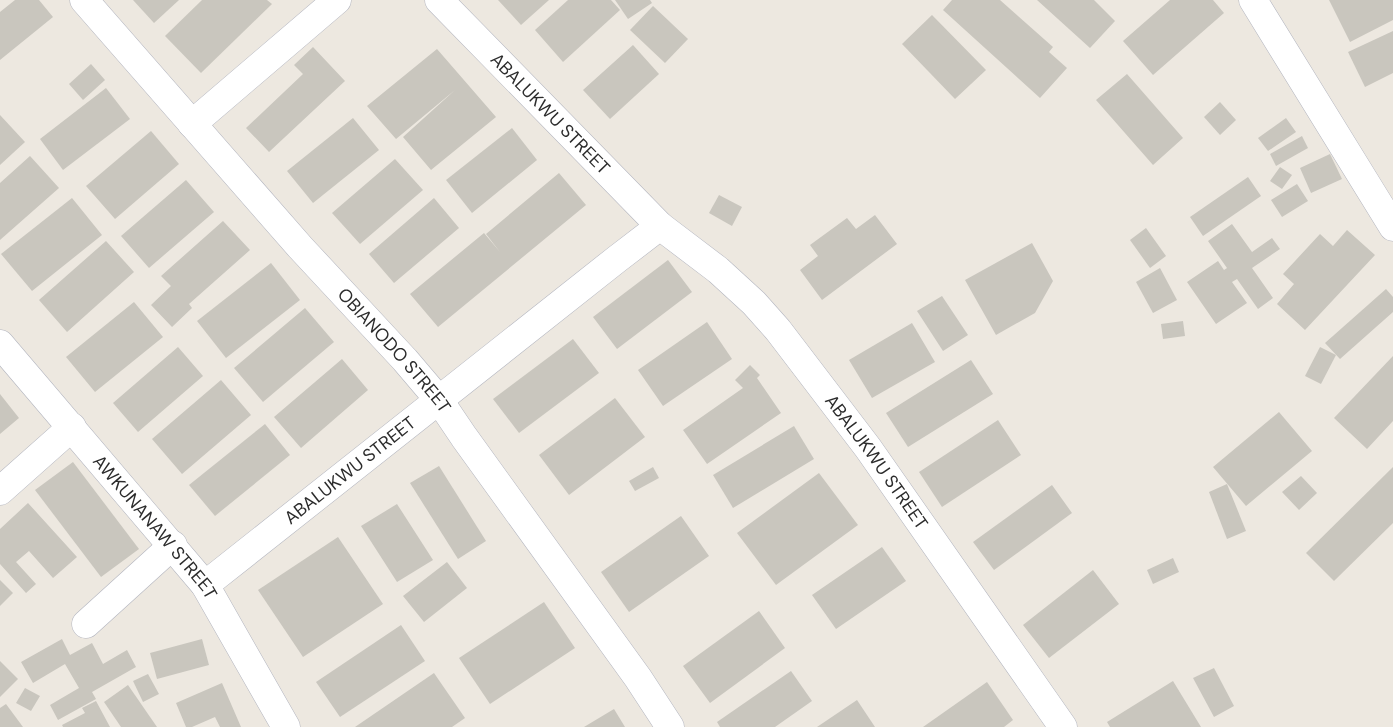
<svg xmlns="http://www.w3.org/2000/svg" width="1393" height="727" font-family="'DM Sans',sans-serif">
	<rect width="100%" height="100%" fill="#ede8e0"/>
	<g fill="#c9c6be">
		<path d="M15,0H39L53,17L0,60V12Z"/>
		<path d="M133,0H179L154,23Z"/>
		<path d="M202,0H267L272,4L201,73L165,36Z"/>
		<path d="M498,0H549L521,25Z"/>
		<path d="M568,0H611L620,10L563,62L535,30Z"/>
		<path d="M615,0H650L652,3L628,19Z"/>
		<path d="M952,0H1000L1053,47L1049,52L1067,68L1040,98L943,10Z"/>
		<path d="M1037,0H1094L1115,21L1090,48Z"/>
		<path d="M1170,0H1213L1224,13L1153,75L1123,41Z"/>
		<path d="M1329,0H1393V20L1350,42Z"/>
		<path d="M653,6L688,39L665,63L630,30Z"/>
		<path d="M932,15L986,70L955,99L902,44Z"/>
		<path d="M1393,31V73L1365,87L1348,52Z"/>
		<path d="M633,45L659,74L610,119L583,90Z"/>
		<path d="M313,47L345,81L269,152L246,128L303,74L294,65Z"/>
		<path d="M437,49L496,117L431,170L403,137L455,90L396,139L367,106Z"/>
		<path d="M91,64L105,80L83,100L69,84Z"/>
		<path d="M1127,74L1183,138L1153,165L1096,100Z"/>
		<path d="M106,88L130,119L63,170L40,139Z"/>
		<path d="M1220,102L1236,120L1220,135L1204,117Z"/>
		<path d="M0,115L25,142L0,165Z"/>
		<path d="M353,118L379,150L313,203L287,171Z"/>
		<path d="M1286,118L1296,132L1268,151L1258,138Z"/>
		<path d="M512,128L537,160L472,213L446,180Z"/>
		<path d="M151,131L179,164L115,219L86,186Z"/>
		<path d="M1302,136L1308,148L1276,166L1270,154Z"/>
		<path d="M1330,154L1342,179L1311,193L1300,168Z"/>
		<path d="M30,156L59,188L0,240V183Z"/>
		<path d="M395,159L423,190L360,244L332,213Z"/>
		<path d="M1280,167L1292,175L1282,189L1270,181Z"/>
		<path d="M559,173L586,205L438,327L410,294L484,233L500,252L486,234Z"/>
		<path d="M1248,177L1261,196L1203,236L1190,217Z"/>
		<path d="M186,180L214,212L149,268L121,236Z"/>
		<path d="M1297,184L1308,201L1282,217L1271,200Z"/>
		<path d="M719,195L742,207L732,226L709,213Z"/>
		<path d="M72,198L102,235L32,291L1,254Z"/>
		<path d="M434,198L459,228L394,283L369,254Z"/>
		<path d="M875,215L897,244L822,300L800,270L818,256L810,245L847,218L856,229Z"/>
		<path d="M223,221L250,250L189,304L192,308L172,327L151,305L171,286L161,276Z"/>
		<path d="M1232,224L1252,252L1272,238L1280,249L1252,268L1273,298L1258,309L1237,279L1232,282L1247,303L1216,324L1187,282L1218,261L1224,270L1227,268L1208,241Z"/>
		<path d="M1146,228L1166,256L1150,268L1130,240Z"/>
		<path d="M1347,230L1375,255L1305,330L1277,304L1294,284L1283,274L1320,234L1333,246Z"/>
		<path d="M106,241L134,272L67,332L39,300Z"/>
		<path d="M1032,243L1053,281L1035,313L996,335L965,280Z"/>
		<path d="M668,260L692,292L617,349L593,317Z"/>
		<path d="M271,263L300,300L226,358L197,321Z"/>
		<path d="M1160,268L1177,300L1153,313L1136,282Z"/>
		<path d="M1386,289L1393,297V312L1340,359L1325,343Z"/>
		<path d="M942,296L968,335L943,351L917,311Z"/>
		<path d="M134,302L163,337L95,392L66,357Z"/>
		<path d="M305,308L334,342L263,402L234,368Z"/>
		<path d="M1183,321L1185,336L1163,339L1161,324Z"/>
		<path d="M707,322L732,359L663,406L638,370Z"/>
		<path d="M912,323L935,362L872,398L849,360Z"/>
		<path d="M573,339L599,373L519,433L493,399Z"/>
		<path d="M178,347L203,376L138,432L113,403Z"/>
		<path d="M1320,347L1336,355L1321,384L1305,376Z"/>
		<path d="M1393,356V421L1367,449L1334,418Z"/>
		<path d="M342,359L368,390L301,448L274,417Z"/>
		<path d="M971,360L993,394L908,447L886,413Z"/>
		<path d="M750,365L760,375L754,381L757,378L781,413L707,464L683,430L743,388L735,380Z"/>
		<path d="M221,380L251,415L182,474L152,439Z"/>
		<path d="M0,394L19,418L0,434Z"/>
		<path d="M615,398L645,437L569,495L539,455Z"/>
		<path d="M1279,412L1312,451L1246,506L1213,467Z"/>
		<path d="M998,420L1021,455L942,507L919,472Z"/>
		<path d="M265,424L290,455L215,516L189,485Z"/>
		<path d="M794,426L814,459L733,508L713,475Z"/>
		<path d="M73,462L139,549L101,577L35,490Z"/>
		<path d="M439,466L486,541L458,559L410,483Z"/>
		<path d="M653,467L659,478L635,491L629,481Z"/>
		<path d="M1393,467V523L1334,581L1306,553Z"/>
		<path d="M819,473L858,525L776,585L737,533Z"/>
		<path d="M1301,476L1317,493L1299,510L1282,492Z"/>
		<path d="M1227,484L1246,531L1227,539L1209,492Z"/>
		<path d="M1052,485L1072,513L994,570L973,542Z"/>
		<path d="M28,503L77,557L53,578L29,551L16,562L36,584L26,593L0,564V529Z"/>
		<path d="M397,504L433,560L397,582L361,526Z"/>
		<path d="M681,516L709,556L629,612L601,572Z"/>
		<path d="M338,537L383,604L303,657L258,590Z"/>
		<path d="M882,547L906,581L836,629L812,595Z"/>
		<path d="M1173,558L1179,572L1153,584L1147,570Z"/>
		<path d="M447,562L467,588L424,622L403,596Z"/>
		<path d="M1093,570L1119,604L1049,658L1023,625Z"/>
		<path d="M0,580L13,593L0,606Z"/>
		<path d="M544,602L575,648L490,704L459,658Z"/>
		<path d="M759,611L785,648L710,703L683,666Z"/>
		<path d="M401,625L425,661L340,717L316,682Z"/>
		<path d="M62,639L70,655L92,643L103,664L127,650L136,667L92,692L96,699L58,720L50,705L79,688L65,664L33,683L21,662Z"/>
		<path d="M202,639L209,665L157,679L150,653Z"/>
		<path d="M0,661L18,679L0,697Z"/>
		<path d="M1214,668L1234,706L1214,717L1193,678Z"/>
		<path d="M791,671L812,701L775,727H720L717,722Z"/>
		<path d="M434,673L465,718L452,727H355Z"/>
		<path d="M148,674L159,694L143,702L133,681Z"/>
		<path d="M1173,681L1201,727H1110L1107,722Z"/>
		<path d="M987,682L1013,720L1004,727H923Z"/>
		<path d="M222,683L241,727H220L215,717L192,727H186L176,703Z"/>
		<path d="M128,685L157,727H121L104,702Z"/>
		<path d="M25,688L40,696L31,711L16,703Z"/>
		<path d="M857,700L875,727H817Z"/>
		<path d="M96,701L110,727H63L62,725L85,713L82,708Z"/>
		<path d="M6,704L23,727H0V708Z"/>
		<path d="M614,709L625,727H584Z"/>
	</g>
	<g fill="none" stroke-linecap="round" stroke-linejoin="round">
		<g stroke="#b3b5bf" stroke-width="29">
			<g id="minor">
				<path id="s1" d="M84,0L300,247L405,360L439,400L464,437L638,678L670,727"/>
				<path id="s2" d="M439,0L660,226"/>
				<path d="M1253,0L1393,227"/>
				<path d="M192,124L337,0"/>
				<path id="s3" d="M0,344L205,585L286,727"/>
				<path d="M0,491L72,427"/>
				<path id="s4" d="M205,585L617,259L660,226L718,270L754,303L778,330L868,448L1063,727"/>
				<path d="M86,624L173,545"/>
			</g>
		</g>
		<use href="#minor" stroke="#fff" stroke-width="28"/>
	</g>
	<g text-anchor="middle" stroke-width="4" stroke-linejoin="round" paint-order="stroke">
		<g font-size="18" fill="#2c2c2c" stroke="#fff">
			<text dy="6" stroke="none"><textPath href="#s2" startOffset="159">ABALUKWU STREET</textPath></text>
			<text dy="6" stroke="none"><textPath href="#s1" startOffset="468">OBIANODO STREET</textPath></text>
			<text dy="6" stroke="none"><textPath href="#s4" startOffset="902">ABALUKWU STREET</textPath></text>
			<text dy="6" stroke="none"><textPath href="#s4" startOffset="185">ABALUKWU STREET</textPath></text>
			<text dy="6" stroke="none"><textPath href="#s3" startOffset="240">AWKUNANAW STREET</textPath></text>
		</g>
	</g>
</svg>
